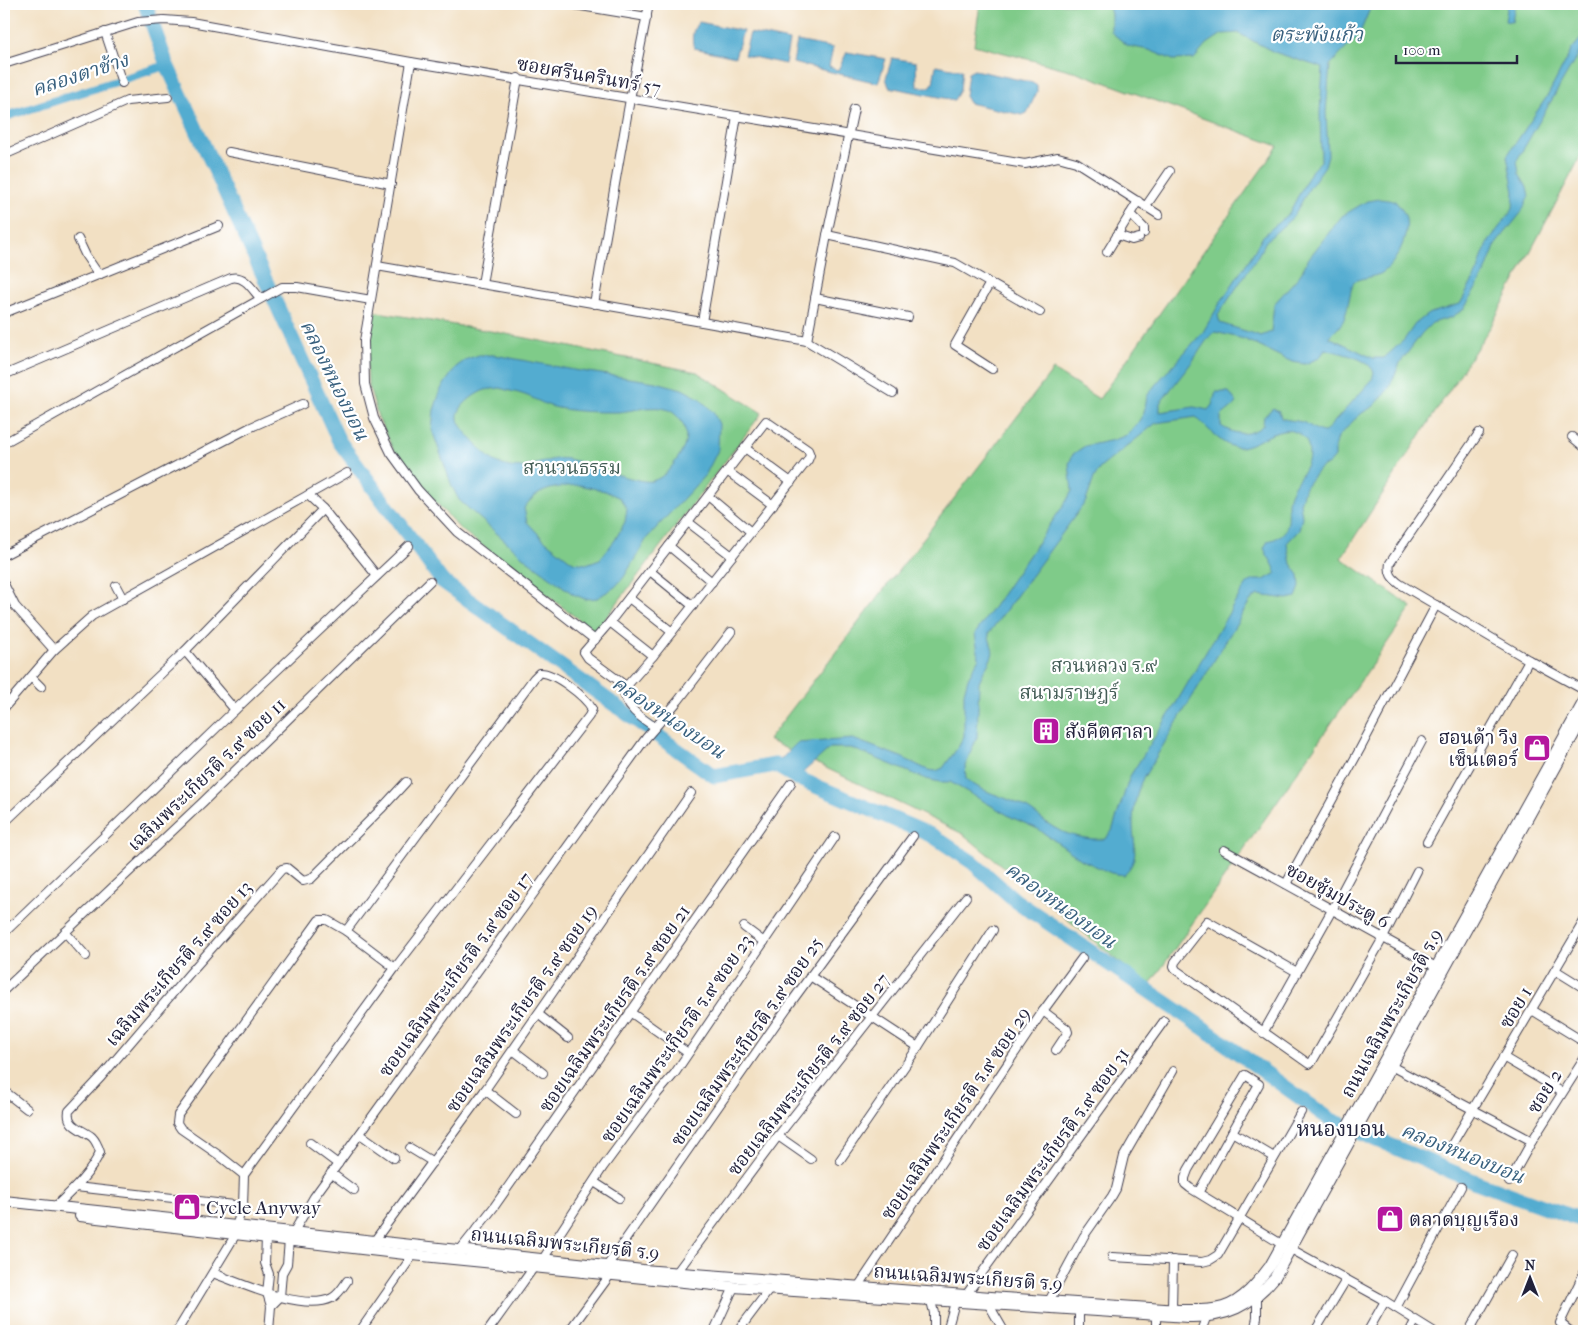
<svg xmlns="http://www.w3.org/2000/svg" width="1588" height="1335" font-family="'IM FELL French Canon','Noto Serif Thai',serif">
	<rect width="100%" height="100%" fill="#fff"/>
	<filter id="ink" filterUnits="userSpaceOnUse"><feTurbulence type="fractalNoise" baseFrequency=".02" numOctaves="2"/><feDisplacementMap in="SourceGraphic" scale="10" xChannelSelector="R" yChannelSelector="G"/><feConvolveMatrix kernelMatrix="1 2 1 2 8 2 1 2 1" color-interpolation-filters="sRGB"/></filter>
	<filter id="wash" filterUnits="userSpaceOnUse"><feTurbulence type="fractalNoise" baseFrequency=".0096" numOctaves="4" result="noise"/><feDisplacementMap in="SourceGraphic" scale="20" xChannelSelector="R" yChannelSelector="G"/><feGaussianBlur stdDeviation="1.12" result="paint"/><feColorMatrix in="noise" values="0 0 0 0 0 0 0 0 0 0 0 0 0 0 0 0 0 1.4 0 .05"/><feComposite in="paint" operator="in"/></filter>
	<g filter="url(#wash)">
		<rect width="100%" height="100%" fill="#f2e0c3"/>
		<g fill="#7fcb89" stroke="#507662">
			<path d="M980,4H1584V150L1491,326L1341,558L1412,607L1149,986L963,834L768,740L1053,370L1099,399L1278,146L1077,72L974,45Z"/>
			<path d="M372,311L496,332L697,372L762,413L595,632L459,528L423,488L394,451L378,417L368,383L366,343Z"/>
		</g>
		<g fill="#53acd0" stroke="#3a6786" fill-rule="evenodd">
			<path d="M1108,4H1372L1359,35L1330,65L1326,112L1328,155L1325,166L1310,187L1293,217L1266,241L1256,259L1218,315L1220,323L1261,336L1271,332L1274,304L1300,275L1309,258L1342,216L1367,201L1380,199L1395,201C1398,205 1402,209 1404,213C1413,230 1396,266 1380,274C1372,277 1362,278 1354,281C1349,293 1349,307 1344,319C1341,326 1334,332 1329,337L1373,358H1384L1404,340L1415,324L1428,314L1460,304L1478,271L1483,254L1491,238L1513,209L1514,192L1507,156L1548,95L1572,49L1584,35V47L1579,53L1517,160L1519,174L1527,187L1529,196L1521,213L1496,244L1485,273L1464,309L1452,317L1432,323L1422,333L1400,363L1389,388L1383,396L1374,406L1362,413L1353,421L1338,437L1335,448V457L1329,464L1320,468L1305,487L1300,503L1302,517L1299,530L1287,543L1291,564L1299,575L1300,587L1296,597L1287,599L1258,595L1250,601L1141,782C1136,796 1133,810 1133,824C1133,844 1141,860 1123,875L1111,873L1082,860L1038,829L1013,818L950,782H940L926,779L851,748H830L797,778L775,765L797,743L853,739L901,757L928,770L936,771L943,768L959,746L964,736V693L968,678L979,658L975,634L1067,500L1072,491L1069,464L1073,454L1085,446L1114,440L1127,435L1137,424L1144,413L1147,396L1156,384L1203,332L1220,303L1252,255L1262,237L1289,213L1312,170L1321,161L1320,112L1323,68L1274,52L1238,33L1222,34L1207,44L1194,59L1173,60L1149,50L1128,46L1111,32V14ZM1215,332L1244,339L1292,362L1305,364L1319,358L1326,349C1341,354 1367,357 1374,372L1372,380L1325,432C1316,432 1311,425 1302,422C1295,420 1289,421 1281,418L1279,411L1273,408L1264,416L1263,425C1250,437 1235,435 1221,426V416L1237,403L1229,392H1216L1212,405L1208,410L1194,407L1160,412V403L1192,362L1208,338ZM1196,417C1206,426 1221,445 1235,447C1256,450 1282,417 1303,437C1307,441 1309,447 1309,454C1309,473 1287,486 1288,506C1289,524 1289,536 1268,541L1264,548C1267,557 1274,563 1276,573L1264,580H1254L1248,583L1240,594L1172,710L1130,776L1112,831L1105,839C1088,840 1068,836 1053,827C1042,820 1033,811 1021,805C1003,796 981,792 966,779L965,766L977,737L979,682C982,672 989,665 992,656C995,648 988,641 989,633L1086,501L1094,478L1100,468L1156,423Z"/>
			<path d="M1508,4H1515L1512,22L1505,21Z"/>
			<path d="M699,22L743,31L735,57L694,48C691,39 692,29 699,22Z"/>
			<path d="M750,33L789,41L785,64L744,55Z"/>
			<path d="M797,41L833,48L829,67L838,70L847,52L886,59L878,83L793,63Z"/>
			<path d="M892,58L916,62L917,87H930L933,83L936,65L962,70L960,90L954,100L889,87L886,78Z"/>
			<path d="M974,70L1030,82L1037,85V92L1027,113L1022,115L969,103L965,96L968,73Z"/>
			<path d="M479,355H495L574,370L656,382L682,389L699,398L713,412L719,424L718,450L706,474L647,538L624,577L615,587L597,598L585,599L573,594L527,560L459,500L452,486L432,430L434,410L441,389L456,367L467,359ZM500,388C508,391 517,392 525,395C534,398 541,403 550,406C571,412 595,412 618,412C635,411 662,401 676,415C687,425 689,440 681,453C674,464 665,478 652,481C637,484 588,463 568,459C543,455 527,477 498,463C489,459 482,451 476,444C470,437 460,428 458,419C456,407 474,394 485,390C489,389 495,389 500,388ZM579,485L605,491L620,498L627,509L625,522L615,540L600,559L586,564L573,562L543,539L527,522L524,508C538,488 555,487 579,485Z"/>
		</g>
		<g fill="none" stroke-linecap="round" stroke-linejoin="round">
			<path stroke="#53acd0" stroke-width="9" d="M4,117L167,65"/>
			<path stroke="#53acd0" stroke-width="15" d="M145,4L167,65L339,441L442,581L714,776L775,765L797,778L933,836L972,862L1016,901L1202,1027L1331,1120L1476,1182L1584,1221"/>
		</g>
	</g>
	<g filter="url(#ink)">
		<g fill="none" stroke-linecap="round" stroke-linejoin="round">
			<g stroke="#413e4f" stroke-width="10">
				<g id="minor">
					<path d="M569,4L647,17"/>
					<path d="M105,32L122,83"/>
					<path d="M4,64L138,22L164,20L191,22L411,62L1025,164L1058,157L1076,162L1159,215"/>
					<path d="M229,152L391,184"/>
					<path d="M4,155L127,101L168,97"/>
					<path d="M1146,206L1170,171"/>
					<path d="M1130,214L1144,228V233"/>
					<path d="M827,235L955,263L1040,312"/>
					<path d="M1117,235L1132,240L1139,238"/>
					<path d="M78,239L86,256L99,275"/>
					<path d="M1107,252L1138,201"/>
					<path d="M377,266L702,322L807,341L893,393"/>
					<path d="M990,283L955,345L992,369"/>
					<path d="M482,284L518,78"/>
					<path d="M815,298L908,317"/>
					<path d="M371,300L364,341L365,384L374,418L391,453L418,490L457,532L595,640"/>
					<path d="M594,304L630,99L649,4"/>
					<path d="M4,313L219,226"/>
					<path d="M702,322L737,116"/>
					<path d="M807,341L827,235L854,109"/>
					<path d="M4,375L231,278C245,275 252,289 260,298"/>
					<path d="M1479,433L1390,563C1388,574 1392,578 1400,584L1529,660L1584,690"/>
					<path d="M1572,437L1584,447"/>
					<path d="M4,443L282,287H297L371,300L411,62"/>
					<path d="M745,448L791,482"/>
					<path d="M727,471L773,505"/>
					<path d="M308,495L347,473"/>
					<path d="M708,496L751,532"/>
					<path d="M688,522L732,556"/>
					<path d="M669,546L712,582"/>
					<path d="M4,555L249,428L303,404"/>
					<path d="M650,571L693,606"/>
					<path d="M4,584L15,606L54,650"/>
					<path d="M116,586L123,599"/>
					<path d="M629,598L672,632"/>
					<path d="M610,622L653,656"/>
					<path d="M185,651L235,710"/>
					<path d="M539,673C553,671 586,697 592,709L589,716L395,968L244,1175L220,1156L181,1129L177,1123L178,1115L319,920H327L346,931L534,678Z"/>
					<path d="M31,677L41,687"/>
					<path d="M626,686L588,658L584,652L610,622L766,421L808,450L810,455L808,460L653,656L624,689C624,707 641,718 655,727"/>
					<path d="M4,708L54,650L92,616L308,495L323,509L377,576"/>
					<path d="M4,823L185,651L323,509"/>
					<path d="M1427,842L1529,660"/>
					<path d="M1224,850L1436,967"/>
					<path d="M1286,884L1360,749L1436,605"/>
					<path d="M744,927L764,942"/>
					<path d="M346,931L395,968"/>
					<path d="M65,932L86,956"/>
					<path d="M4,933L235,710L409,546"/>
					<path d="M1555,970L1584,988"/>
					<path d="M1297,972L1207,921L1175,962L1174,966L1176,970L1309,1064L1312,1062L1383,938L1417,871"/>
					<path d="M810,976L918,1047"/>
					<path d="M4,990L204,801L430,581"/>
					<path d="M1532,1010L1584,1042"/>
					<path d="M1043,1011L1067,1029L1068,1032L1056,1050"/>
					<path d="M630,1012L688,1053"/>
					<path d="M538,1014L568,1038"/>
					<path d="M1263,1033L1332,910L1422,741"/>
					<path d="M513,1050L543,1073"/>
					<path d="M1503,1057L1562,1092"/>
					<path d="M1391,1066L1532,1141"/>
					<path d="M485,1090L516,1114"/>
					<path d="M4,1091L27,1109"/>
					<path d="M1232,1132L1274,1157"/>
					<path d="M360,1134L394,1158"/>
					<path d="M778,1136L811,1159"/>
					<path d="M310,1143L338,1164"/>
					<path d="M1451,1146L1584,921"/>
					<path d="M410,1148L433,1162"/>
					<path d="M840,1160L918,1047L993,930"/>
					<path d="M331,1173L354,1190"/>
					<path d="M594,1182L619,1198"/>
					<path d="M1509,1182L1532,1141L1584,1059"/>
					<path d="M76,1187L243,1206"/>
					<path d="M1198,1193L1259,1084L1245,1075L1188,1170L1185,1178V1184L1190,1188L1283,1245"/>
					<path d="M56,1206C73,1190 91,1173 100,1152C98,1146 96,1141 92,1137C82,1129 66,1126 69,1111L101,1077L189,974L282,869L287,868L303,881L311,879L381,809L406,782"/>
					<path d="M266,1238L265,1263L269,1274L267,1293L271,1306L269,1331"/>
					<path d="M375,1240L485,1090L691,793"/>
					<path d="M1291,1249L1380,1298L1433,1331"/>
					<path d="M460,1250L494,1207L791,783"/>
					<path d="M1112,1257L1202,1262L1210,1260L1218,1255L1301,1112"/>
					<path d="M543,1259L603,1167L657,1094L675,1073L835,837"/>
					<path d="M607,1266L787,1008L913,836"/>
					<path d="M677,1272L778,1136L966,897"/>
					<path d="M213,1273C242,1284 303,1312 332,1298C339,1294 343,1287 347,1281"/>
					<path d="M858,1287L1043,1011L1082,958"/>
					<path d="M966,1295L1164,1021"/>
					<path d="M931,1301L934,1313V1331"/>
					<path d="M1049,1301L1084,1236L1112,1196L1116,1189L1124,1156L1173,1071"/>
					<path d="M989,1305L1004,1331"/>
					<path d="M271,1306L280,1297L282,1273L287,1264L289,1240L314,1197L646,738L678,701L731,632"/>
					<path d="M1396,1308L1461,1187"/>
					<path d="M1172,1309L1173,1260"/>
					<path d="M177,1331L236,1234V1226L243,1206L244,1175"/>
					<path d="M360,1331L413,1255"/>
					<path d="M488,1331L534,1267"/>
					<path d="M569,1331L610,1275"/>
					<path d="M714,1331L734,1287"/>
					<path d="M738,1331L769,1290"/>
					<path d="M947,1331L955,1302"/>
					<path d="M1079,1331V1311"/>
					<path d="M1154,1331L1156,1327V1315"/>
					<path d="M1201,1331L1206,1318"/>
					<path d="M1254,1331L1257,1318V1296"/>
					<path d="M1315,1331L1346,1280"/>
					<path d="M1368,1331L1385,1301"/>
					<path d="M1410,1331L1415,1321"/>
					<path d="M1469,1331L1512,1255"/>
					<path d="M1570,1331L1560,1323L1584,1273"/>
				</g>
			</g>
			<g stroke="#413e4f" stroke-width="12">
				<g id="secondary">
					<path d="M4,1201L643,1270L1004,1298L1179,1310C1193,1310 1209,1311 1223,1307C1243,1301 1258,1282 1270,1266L1584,701"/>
					<path d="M80,1216L413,1255L734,1287L1188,1317C1226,1318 1251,1306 1275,1277L1584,716"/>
				</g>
			</g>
			<use href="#minor" stroke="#fff" stroke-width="8"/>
			<use href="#secondary" stroke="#fff" stroke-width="10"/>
		</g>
	</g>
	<defs>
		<g id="building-square" transform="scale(1.4375)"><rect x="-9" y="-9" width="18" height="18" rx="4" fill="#b5179e" stroke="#fff"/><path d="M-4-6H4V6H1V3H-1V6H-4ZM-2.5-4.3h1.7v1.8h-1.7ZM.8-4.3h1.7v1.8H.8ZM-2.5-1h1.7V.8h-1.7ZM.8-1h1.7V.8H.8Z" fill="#fff"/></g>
		<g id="shop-square" transform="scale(1.4375)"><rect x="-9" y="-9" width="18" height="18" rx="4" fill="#b5179e" stroke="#fff"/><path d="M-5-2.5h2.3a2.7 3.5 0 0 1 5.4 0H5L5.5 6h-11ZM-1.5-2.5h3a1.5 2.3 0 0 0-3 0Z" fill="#fff"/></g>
	</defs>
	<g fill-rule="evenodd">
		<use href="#building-square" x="1046" y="731"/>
		<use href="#shop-square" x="1537" y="748"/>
		<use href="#shop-square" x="187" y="1207"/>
		<use href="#shop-square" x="1390" y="1219"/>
	</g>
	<g text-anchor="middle" stroke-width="4.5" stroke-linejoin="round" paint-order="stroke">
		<g font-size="19" fill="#22223b" stroke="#fff">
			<text transform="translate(589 75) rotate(10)" y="7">ซอยศรีนครินทร์ 57</text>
			<text transform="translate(206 774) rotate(-44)" y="7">เฉลิมพระเกียรติ ร.๙ ซอย 11</text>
			<text transform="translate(1338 895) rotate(29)" y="7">ซอยซุ้มประตู 6</text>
			<text transform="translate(178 963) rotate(-49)" y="7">เฉลิมพระเกียรติ ร.๙ ซอย 13</text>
			<text transform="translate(455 974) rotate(-54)" y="7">ซอยเฉลิมพระเกียรติ ร.๙ ซอย 17</text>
			<text transform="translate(1515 1007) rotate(-59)" y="7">ซอย 1</text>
			<text transform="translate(521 1008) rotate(-55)" y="7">ซอยเฉลิมพระเกียรติ ร.๙ ซอย 19</text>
			<text transform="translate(614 1008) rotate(-55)" y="7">ซอยเฉลิมพระเกียรติ ร.๙ ซอย 21</text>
			<text transform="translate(1391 1013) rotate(-61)" y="7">ถนนเฉลิมพระเกียรติ ร.9</text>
			<text transform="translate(676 1038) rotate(-55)" y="7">ซอยเฉลิมพระเกียรติ ร.๙ ซอย 23</text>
			<text transform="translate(746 1041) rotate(-55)" y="7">ซอยเฉลิมพระเกียรติ ร.๙ ซอย 25</text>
			<text transform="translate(808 1074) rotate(-52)" y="7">ซอยเฉลิมพระเกียรติ ร.๙ ซอย 27</text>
			<text transform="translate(1544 1091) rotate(-58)" y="7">ซอย 2</text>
			<text transform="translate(955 1113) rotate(-56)" y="7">ซอยเฉลิมพระเกียรติ ร.๙ ซอย 29</text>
			<text transform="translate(1052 1149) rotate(-54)" y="7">ซอยเฉลิมพระเกียรติ ร.๙ ซอย 31</text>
			<text transform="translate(565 1243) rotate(6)" y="7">ถนนเฉลิมพระเกียรติ ร.9</text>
			<text transform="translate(968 1277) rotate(4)" y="7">ถนนเฉลิมพระเกียรติ ร.9</text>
		</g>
		<g font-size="19" fill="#435d56" stroke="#fff">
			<text x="572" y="474">สวนวนธรรม</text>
			<text x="1104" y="672">สวนหลวง ร.๙</text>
			<text x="1069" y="699">สนามราษฎร์</text>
		</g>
		<g font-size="19" fill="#22223b" stroke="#fff" text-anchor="start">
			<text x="1065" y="738">สังคีตศาลา</text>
			<text x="1518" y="744" text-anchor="end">ฮอนด้า วิง<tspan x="1518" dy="22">เซ็นเตอร์</tspan></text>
			<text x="206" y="1214">Cycle Anyway</text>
			<text x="1409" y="1226">ตลาดบุญเรือง</text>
		</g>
		<g font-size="20" font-style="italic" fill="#38607e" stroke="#fff">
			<text x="1317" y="41">ตระพังแก้ว</text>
			<text transform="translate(80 74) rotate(-18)" y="7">คลองตาช้าง</text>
			<text transform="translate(335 380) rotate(64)" y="7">คลองหนองบอน</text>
			<text transform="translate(669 717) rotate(34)" y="7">คลองหนองบอน</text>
			<text transform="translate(1061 905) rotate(36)" y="7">คลองหนองบอน</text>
			<text transform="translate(1463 1153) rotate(22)" y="7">คลองหนองบอน</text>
		</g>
		<g font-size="21" fill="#22223b" stroke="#fff">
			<text x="1341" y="1136">หนองบอน</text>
		</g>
	</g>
	<rect width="1588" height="1335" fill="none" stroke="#fff" stroke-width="20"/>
	<g transform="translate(1530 1278)" stroke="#ffffff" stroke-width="4" paint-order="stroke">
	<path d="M0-4L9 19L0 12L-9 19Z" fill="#22223b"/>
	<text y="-8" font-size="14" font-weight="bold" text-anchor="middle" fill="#22223b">N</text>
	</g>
	<path d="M1396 55v8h121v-8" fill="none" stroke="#22223b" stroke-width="2.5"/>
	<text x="1403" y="55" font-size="15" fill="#22223b" stroke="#ffffff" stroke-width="4" paint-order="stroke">100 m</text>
</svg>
